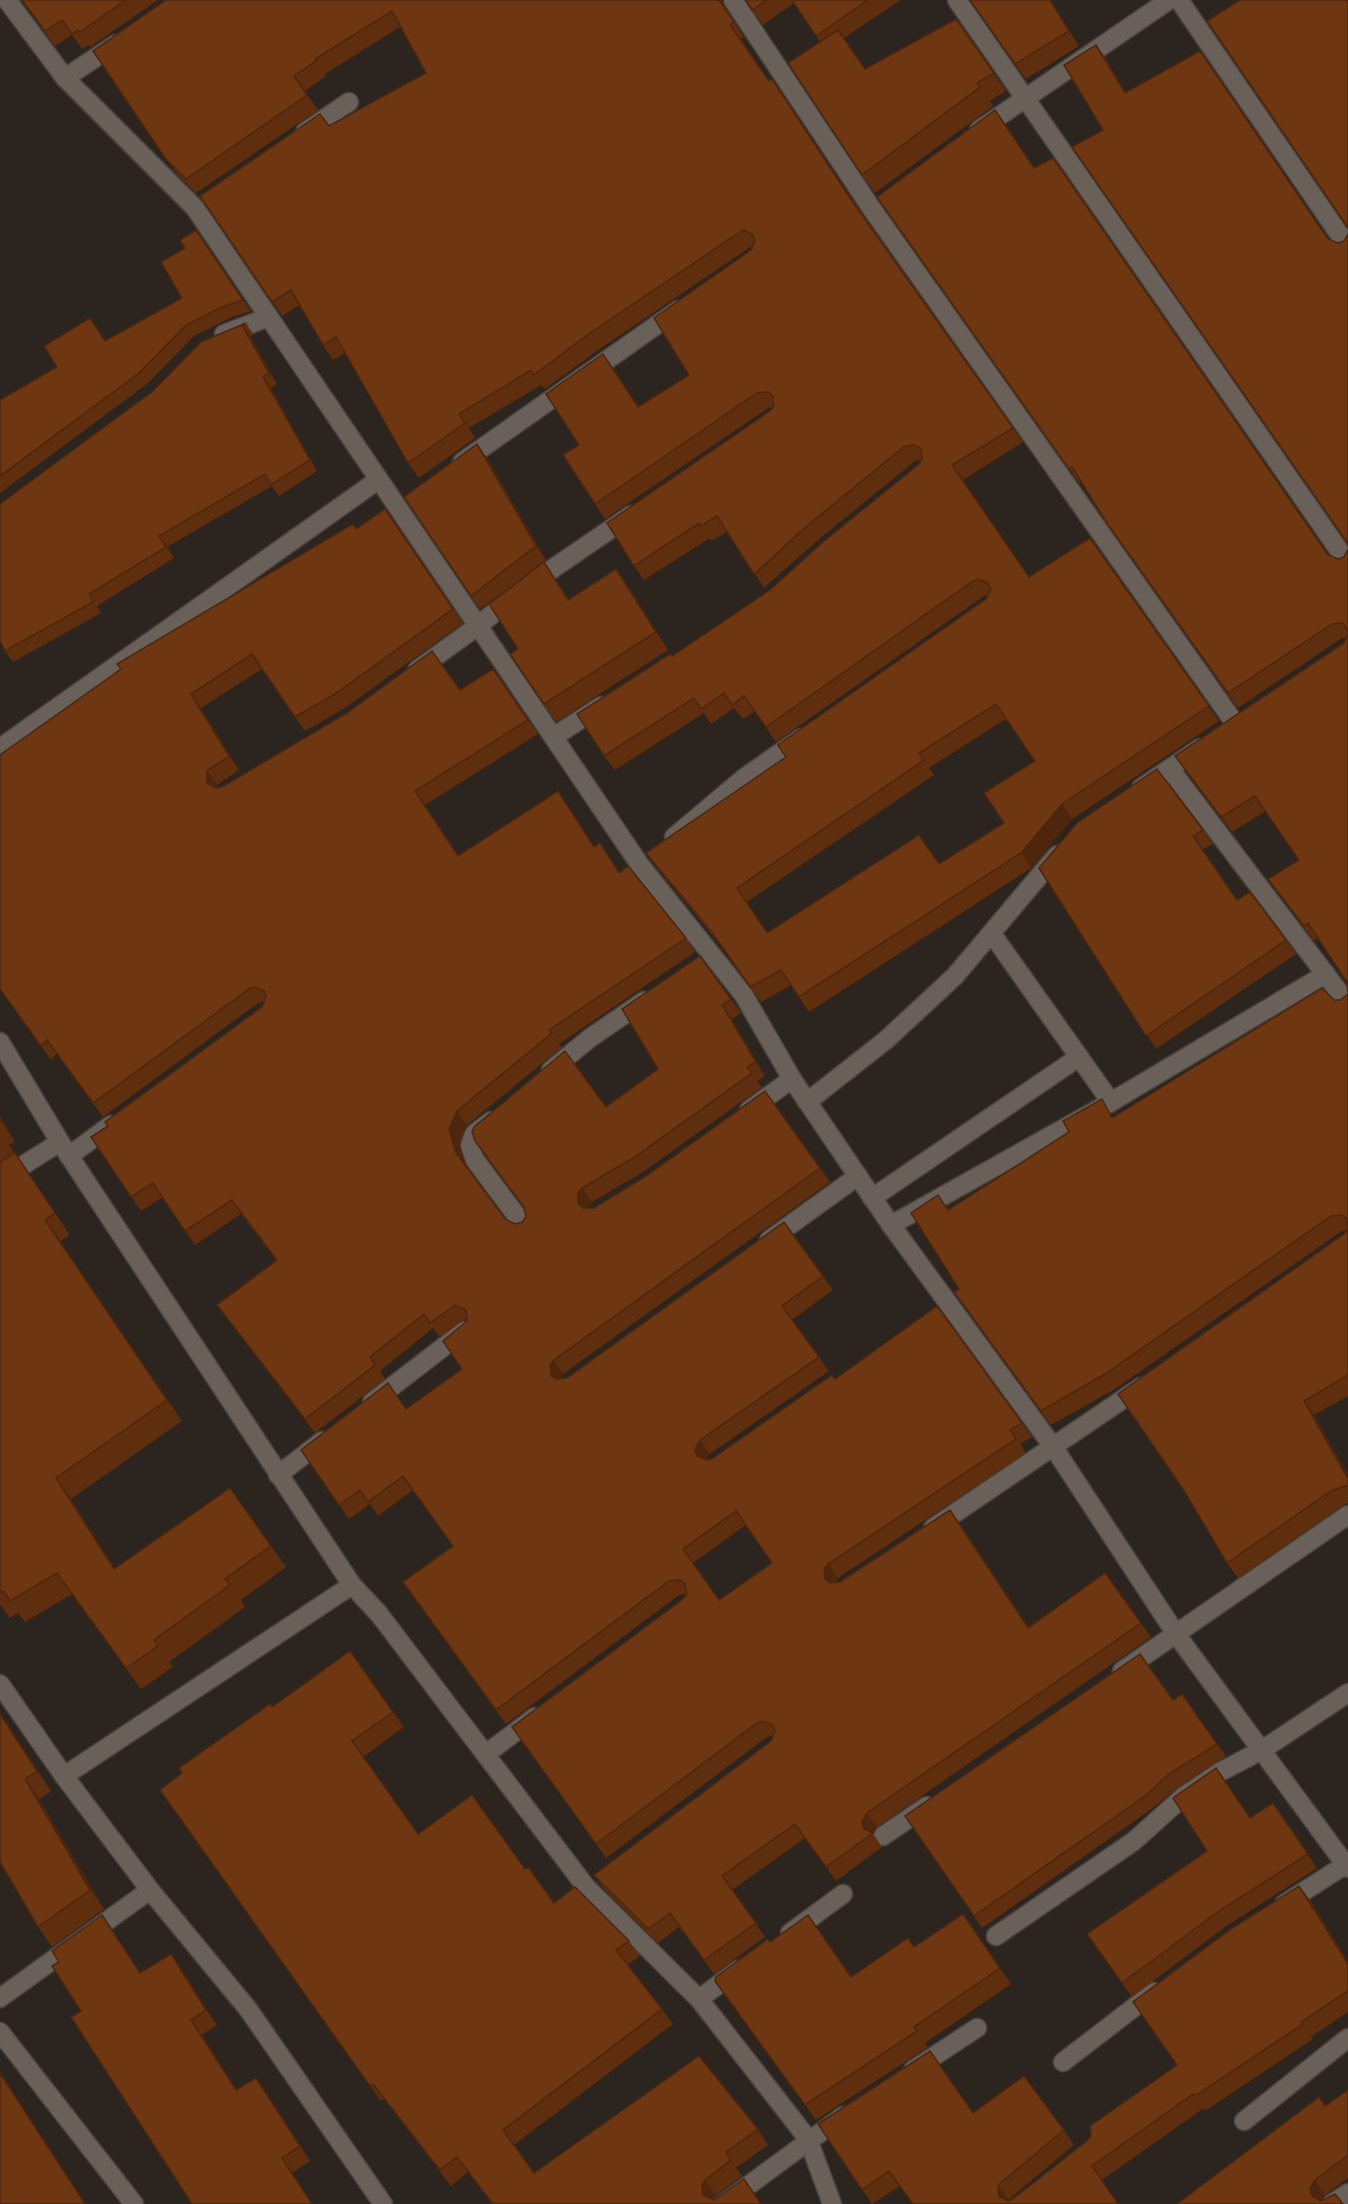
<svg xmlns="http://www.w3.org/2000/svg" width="1348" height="2204" font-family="'Noto Serif',serif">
	<rect width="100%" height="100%" fill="#2b241f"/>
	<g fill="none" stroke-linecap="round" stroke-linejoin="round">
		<g stroke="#49423d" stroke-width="21">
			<path id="lane" d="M872,1198L1079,1057"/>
		</g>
		<g stroke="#49423d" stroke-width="21">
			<g id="street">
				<path d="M7,0L65,78L195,208L640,865L743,994L792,1079L891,1225L1054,1448L1176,1634L1348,1868"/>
				<path d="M733,0L872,209L1234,722"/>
				<path d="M957,0L1348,563"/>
				<path d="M1179,0L1348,247"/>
				<path d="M65,78L116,44"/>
				<path d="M979,130L1169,0"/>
				<path d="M305,132L349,102"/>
				<path d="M224,334L269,317"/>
				<path d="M462,462L678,310"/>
				<path d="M417,670L479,625L523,589L631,515"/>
				<path d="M555,736L601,706"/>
				<path d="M0,748L378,480"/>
				<path d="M1170,769L1348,1004"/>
				<path d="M1141,788L1200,748"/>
				<path d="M674,837L744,778L801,738"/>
				<path d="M992,934L1111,1102"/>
				<path d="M0,1042L60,1142L352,1585L379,1614L586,1887L699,1999L808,2139L832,2204"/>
				<path d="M551,1070L590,1038L644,1001"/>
				<path d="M807,1102L886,1040L955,976L1057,855"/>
				<path d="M749,1110L792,1079"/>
				<path d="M491,1121L474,1134L470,1146L475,1160L525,1227"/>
				<path d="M69,1156L111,1125"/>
				<path d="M0,1180L60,1142"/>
				<path d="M891,1225L1111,1102L1326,974"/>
				<path d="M769,1240L858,1176"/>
				<path d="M372,1402L464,1331"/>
				<path d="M278,1475L322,1441"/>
				<path d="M933,1528L1141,1387"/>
				<path d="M1122,1671L1348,1515"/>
				<path d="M0,1684L64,1776L150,1890L248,2009L383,2204"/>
				<path d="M486,1754L535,1717"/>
				<path d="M64,1776L352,1585"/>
				<path d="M883,1836L927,1806"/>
				<path d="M1284,1904L1348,1863"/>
				<path d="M790,1933L843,1894"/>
				<path d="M996,1936L1134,1841L1184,1796L1220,1772L1262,1750L1348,1693"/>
				<path d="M0,1998L150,1890"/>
				<path d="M699,1999L738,1970"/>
				<path d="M0,2032L134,2204"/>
				<path d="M1063,2062L1154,1992"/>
				<path d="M913,2070L977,2028"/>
				<path d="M1244,2121L1348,2038"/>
				<path d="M723,2204L843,2116"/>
				<path d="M1331,2204L1348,2193"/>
			</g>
		</g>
		<use href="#lane" stroke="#69605a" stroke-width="18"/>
		<use href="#street" stroke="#69605a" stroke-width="18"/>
	</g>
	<g fill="#5f2e0f" fill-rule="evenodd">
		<path d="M22,0H158L90,47L89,45L82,49L72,35L55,46Z"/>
		<path d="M166,0H723L724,6L744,37L741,39L769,81L1023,442L963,480L1029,577L1090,538L1219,721L1072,819L1031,868L809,1012L791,985L761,1002L722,947L657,868L646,853L786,757L986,599L989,594L984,596L776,742L755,711L743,719L734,708L711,724L704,713L615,770L604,756L672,656L770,590L919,464L921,460L915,461L818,540L764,588L727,532L711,541L710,538L644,580L634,566L773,407L768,408L605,519L595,504L579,445L603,354L639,407L689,375L752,246L601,348L545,389L541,385L469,428L475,438L419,478L408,463L345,353L333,360L323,345L300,305L282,316L200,196L426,73L400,27L325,74L326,76L305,91L318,110L196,193L177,174L93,51ZM1006,719L1035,761L1004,823L939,864L767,933L747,902L934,775L929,768Z"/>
		<path d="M745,0H901L844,38L865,69L956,19L1006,91L990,101L993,106L875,193L862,175L820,42L794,3L763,25Z"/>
		<path d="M970,0H1051L1079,46L1026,79Z"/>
		<path d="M995,110L1034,168L1329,555L1338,559L1344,557L1348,549V1396L1314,1415L1348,1475V1503L1342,1506L1238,1578L1227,1563L1344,1234L1347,1230L1342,1231L1115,1389L1051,1425L965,1307L959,1289L948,1209L1114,1117L1334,1000H1340L1348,994L1347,982L1318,938L1314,941L1268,879L1299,860L1266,811L1232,832L1175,756L1344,643L1346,638H1342L1238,708L1109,526L1082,482L1080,484L877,197Z"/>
		<path d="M196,230L251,311L230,318L194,336L147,384L0,493V400L57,367L90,318L105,341L182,298L185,248Z"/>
		<path d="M246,323L253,334L250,336L277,384L271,388L317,471L279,496L272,486L167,547L174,558L97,606L101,613L13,662L5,651L0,504Z"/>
		<path d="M477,444L487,458L546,560L480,609L404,497Z"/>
		<path d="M385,509L463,623L345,708L305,731L262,669L201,708L239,770L217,785V788L222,787L460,690L493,669L538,734L425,805L458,856L567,805L594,846L600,843L620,872L686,938L695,952L559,1044L562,1047L467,1125L459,1143L466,1165L506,1220L516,1224L522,1222L526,1217L525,1208L475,1141L606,1107L658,1069L700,956L741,1013L732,1019L765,1076L757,1081L762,1087L643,1172L592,1202L588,1208H594L646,1176L765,1091L830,1182L563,1374L560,1379L567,1378L784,1222L833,1290L792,1320L829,1371L710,1454L706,1460L713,1458L835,1379L1022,1423L1032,1437L1020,1444L1026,1453L838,1578L834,1583L840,1582L950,1510L1029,1628L1105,1573L1151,1637L877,1827L873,1834L882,1847L836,1881L805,1838L732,1890L765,1937L714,1974L679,1927L658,1943L604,1889L594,1875L771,1741L774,1735L767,1737L606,1858L512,1727L683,1599L687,1594L679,1595L506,1724L403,1582L453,1546L413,1490L378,1516L370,1504L349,1519L301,1450L406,1409L462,1369L467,1320L465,1319L440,1337L433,1328L380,1371L385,1379L315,1433L217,1305L276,1260L241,1214L195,1245L163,1197L141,1211L91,1137L108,1126L262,1007L265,1001L258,1003L103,1117L57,1054L51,1060L0,989V755L356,529ZM746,1525L772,1563L719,1600L693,1563Z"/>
		<path d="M616,569L629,587L668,650L556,722L510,654L518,649L556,580L569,599Z"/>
		<path d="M1203,830L1213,844L1202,850L1237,900L1286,940L1296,954L1156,1049L1039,868Z"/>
		<path d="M0,1116L15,1142L9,1145L70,1235L60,1241L182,1421L71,1499L115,1569L230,1488L286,1567L241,1600L245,1607L169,1662L173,1667L141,1689L72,1594L25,1622L18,1613L10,1618L0,1604Z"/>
		<path d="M350,1651L404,1727L363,1757L418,1834L525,1869L554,1903L629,1941L640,1956L627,1965L662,2009L673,2024L514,2145L534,2173L758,2129L768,2145L736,2168L742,2176L716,2195L713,2199L761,2204H492L468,2172L451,2186L384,2099L381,2101L160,1790Z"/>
		<path d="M1182,1694L1226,1756L1178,1787L1153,1808L982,1928L905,1816L1173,1700Z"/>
		<path d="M5,1720L51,1791L39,1799L104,1909L52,1947L38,1927Z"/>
		<path d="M1273,1803L1317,1868L1228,1925L1132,1997L1087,1934L1207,1851L1250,1818Z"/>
		<path d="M1310,1900L1348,1962V2012L1311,2037L1313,2039L1205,2111L1204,2108L1102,2180L1118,2204H913L900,2186L872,2204L818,2124L973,2113L1064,2130L1074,2145L1008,2200L1014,2198L1088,2140L1177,2065Z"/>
		<path d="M963,1914L1011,1984L925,2043L928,2047L816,2120L715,1981L770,1942L851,1977L914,1947Z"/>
		<path d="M113,1931L140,1973L171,1954L217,2025L202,2035L237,2090L267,2093L310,2161L292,2173L81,2011Z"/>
		<path d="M1348,2090V2178L1325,2195L1322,2200L1343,2204H1177Z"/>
	</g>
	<g fill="#4e260d">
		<path d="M719,0H723L724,6L744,37Z"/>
		<path d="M1050,0H1051L1079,46L1069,31Z"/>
		<path d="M1096,45L1107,60L1135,108L1125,93Z"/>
		<path d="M242,325L250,336L277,384L269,373Z"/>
		<path d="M263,377L271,388L317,471L310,460Z"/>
		<path d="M477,444L487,458L546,560L536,546Z"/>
		<path d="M616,569L629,587L668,650L656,632Z"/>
		<path d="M191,694L201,708L239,770L229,756Z"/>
		<path d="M207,771L217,785V797L207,783Z"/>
		<path d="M415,791L425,805L468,870L458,856Z"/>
		<path d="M1062,804L1072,819L1031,868L1021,853Z"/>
		<path d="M722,1005L732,1019L765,1076L756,1062Z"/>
		<path d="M457,1111L467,1125L459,1143L466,1167L456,1153L449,1129Z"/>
		<path d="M0,1116L15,1142L0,1121Z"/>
		<path d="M582,1188L592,1202L588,1207V1217L578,1203V1193Z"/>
		<path d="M554,1360L563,1374L560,1379L561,1389L551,1375L550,1365Z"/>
		<path d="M1304,1401L1314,1415L1348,1475V1479Z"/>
		<path d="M700,1440L710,1454L705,1463L697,1456L695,1449Z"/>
		<path d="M56,1478L71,1499L129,1591L114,1569Z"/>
		<path d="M828,1564L838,1578L834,1583V1593L825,1579L824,1569Z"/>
		<path d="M0,1713L5,1720L51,1791L37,1771Z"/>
		<path d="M25,1779L39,1799L104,1909L90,1890Z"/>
		<path d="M867,1813L877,1827L873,1834L864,1829L862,1823Z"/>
		<path d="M1299,1886L1310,1900L1348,1962V1964Z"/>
		<path d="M171,1954L182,1969L217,2025L206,2010Z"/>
		<path d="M191,2020L202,2035L247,2105L236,2090Z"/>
		<path d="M0,2073L7,2083L86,2204H85Z"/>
		<path d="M256,2078L267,2093L310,2161L300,2146Z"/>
		<path d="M705,2180L716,2195L712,2200L703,2195L702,2185Z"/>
		<path d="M1315,2180L1325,2195L1320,2204L1312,2196L1310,2189Z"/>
		<path d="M998,2185L1008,2199L1009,2204L999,2197Z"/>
	</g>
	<g fill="#6f3612" stroke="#4e260d" stroke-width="1.5" fill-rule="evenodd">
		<path d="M22,0H126L80,32L78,30L72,34L62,20L45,31Z"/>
		<path d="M166,0H719L734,22L730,25L769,81L772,79L852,201L1013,428L952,465L1029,577L1090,538L1209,706L1062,804L1021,853L799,997L781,970L750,987L712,932L646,853L786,757L778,745L986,599L991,590L988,583L979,579L973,581L766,727L744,696L732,705L724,693L701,709L694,698L604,756L577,714L670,654L672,656L770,590L823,542L919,464L922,459L921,449L915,445L905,446L808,525L754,574L717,516L701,526L699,523L634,566L607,523L770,411L774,406L773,396L768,392L757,393L595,504L563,455L579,445L546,394L603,354L638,407L689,375L654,318L751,250L755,240L752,234L743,230L590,333L534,375L531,370L459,414L465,423L408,463L336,337L323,345L291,290L272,302L200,196L320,114L329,126L426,73L392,11L315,59L316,61L294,76L307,95L186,179L166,159L93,51ZM996,704L1035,761L984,793L1004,823L939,864L919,835L767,933L737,888L924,760L919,753Z"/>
		<path d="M746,0H767L752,10Z"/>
		<path d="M792,0H868L816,36Z"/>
		<path d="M970,0H1050L1069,31L1015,64Z"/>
		<path d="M1240,0H1348V229L1347,226L1207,21Z"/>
		<path d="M956,19L994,73L977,83L980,87L862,175L788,63L838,30L865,69Z"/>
		<path d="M1096,45L1125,93L1200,51L1328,239L1338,243L1344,241L1348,234V545L1347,542L1072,147L1103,130L1064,65Z"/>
		<path d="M995,110L1034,168L1053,158L1328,555L1338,559L1344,557L1348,549V631L1343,623L1332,624L1228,693L1109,526L1072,467L1069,469L877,197Z"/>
		<path d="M196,230L243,300L222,307L186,325L139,373L0,476V400L57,367L44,346L90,318L105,341L182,298L161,262L185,248L180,240Z"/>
		<path d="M246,323L242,325L269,373L263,377L310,460L271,485L265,474L159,536L166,547L89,594L93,602L5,651L0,641V504L153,391L201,342Z"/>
		<path d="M477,444L536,546L471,596L404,497Z"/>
		<path d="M385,509L453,609L335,694L295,717L252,654L191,694L229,756L207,771V783L216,788L222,787L347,713L432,651L460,690L493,669L528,720L415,791L458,856L558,791L594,847L600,843L619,873L628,866L686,938L549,1030L552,1033L457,1111L449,1129L456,1153L506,1220L516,1224L522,1222L526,1217L524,1207L475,1141L472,1132L474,1127L565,1051L606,1107L658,1069L622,1009L700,956L731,999L722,1005L756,1062L747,1067L752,1073L633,1158L582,1188L578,1193V1203L583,1208H594L646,1176L765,1091L820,1168L554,1360L550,1365L551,1375L556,1379L567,1378L784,1222L823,1276L782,1306L819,1357L700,1440L695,1449L697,1456L707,1460L713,1458L832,1375L835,1379L937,1306L1022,1423L1010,1430L1016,1439L828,1564L824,1569L825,1579L830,1583L840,1582L950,1510L1028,1628L1105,1573L1141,1623L867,1813L862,1823L864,1829L873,1833L826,1867L795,1824L722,1876L756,1923L704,1960L670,1913L648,1929L594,1875L771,1741L775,1731L773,1725L763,1721L757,1723L596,1844L512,1727L683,1599L687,1594L685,1584L680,1580L669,1581L496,1710L403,1582L453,1546L403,1476L368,1502L360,1490L339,1505L301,1450L388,1383L406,1409L462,1369L443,1341L467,1321L466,1310L455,1305L430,1323L424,1314L370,1357L375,1365L305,1419L217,1305L277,1260L232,1200L185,1231L153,1183L131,1197L91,1137L108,1126L105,1122L262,1007L266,997L264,991L255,987L249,989L93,1103L47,1040L41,1046L0,989V755L121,669L117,664L353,524L356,529ZM736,1511L772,1563L719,1600L683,1549Z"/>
		<path d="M544,562L568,600L616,569L656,632L544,704L510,654L518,649L489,604Z"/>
		<path d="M1348,633V1229L1347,1219L1342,1215L1331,1216L1105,1374L1041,1411L954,1292L959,1289L911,1213L938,1195L948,1210L1069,1132L1063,1121L1102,1099L1112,1118L1322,988L1334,1000H1340L1348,994L1347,982L1308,923L1304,926L1268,879L1299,860L1255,796L1221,817L1175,756L1344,643Z"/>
		<path d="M1157,769L1203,830L1193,836L1237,900L1250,892L1286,940L1146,1036L1039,868L1077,823Z"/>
		<path d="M15,1153L55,1213L45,1220L167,1400L56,1478L114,1569L230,1488L271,1546L225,1579L230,1585L154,1640L158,1646L126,1668L57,1573L10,1601L4,1591L0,1593V1162Z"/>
		<path d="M1348,1229V1375L1304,1401L1348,1479V1485L1331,1491L1227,1563L1185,1492L1118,1394L1344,1234Z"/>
		<path d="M350,1651L393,1712L352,1741L418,1834L472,1795L525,1869L528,1867L554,1903L575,1887L629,1941L616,1950L662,2009L503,2130L534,2173L699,2056L758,2129L726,2152L731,2160L705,2180L702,2185L703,2195L714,2200L744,2179L761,2204H493L457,2157L440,2170L373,2084L370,2086L160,1790L182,1773L179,1768L270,1704L272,1707Z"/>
		<path d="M1140,1654L1173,1700L1182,1694L1217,1744L1169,1774L1145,1796L974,1916L905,1816Z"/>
		<path d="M0,1714L37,1771L25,1779L90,1890L38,1927L0,1862Z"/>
		<path d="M1216,1768L1250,1818L1273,1803L1308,1854L1219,1911L1122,1983L1087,1934L1207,1851L1173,1798Z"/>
		<path d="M1299,1886L1348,1964V1991L1301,2022L1303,2024L1195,2096L1193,2094L1092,2166L1118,2204H913L889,2171L862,2190L818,2124L930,2051L973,2113L1024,2076L1064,2130L998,2185L999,2197L1009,2201L1014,2198L1088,2140L1091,2135L1090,2126L1177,2065L1133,2002L1231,1929Z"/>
		<path d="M963,1914L1000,1968L914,2027L917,2031L805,2105L715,1981L716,1977L768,1939L770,1942L808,1915L851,1977L908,1938L914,1947Z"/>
		<path d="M102,1915L140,1973L171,1954L206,2010L191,2020L236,2090L256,2078L300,2146L282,2158L312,2204H192L71,2017L81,2011L52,1966L59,1962L52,1951Z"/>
		<path d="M0,2073L85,2204H0Z"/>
		<path d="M1348,2090V2155L1315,2180L1310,2189L1312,2196L1321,2201L1335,2194L1343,2204H1177L1319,2097L1325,2106Z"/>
	</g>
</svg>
